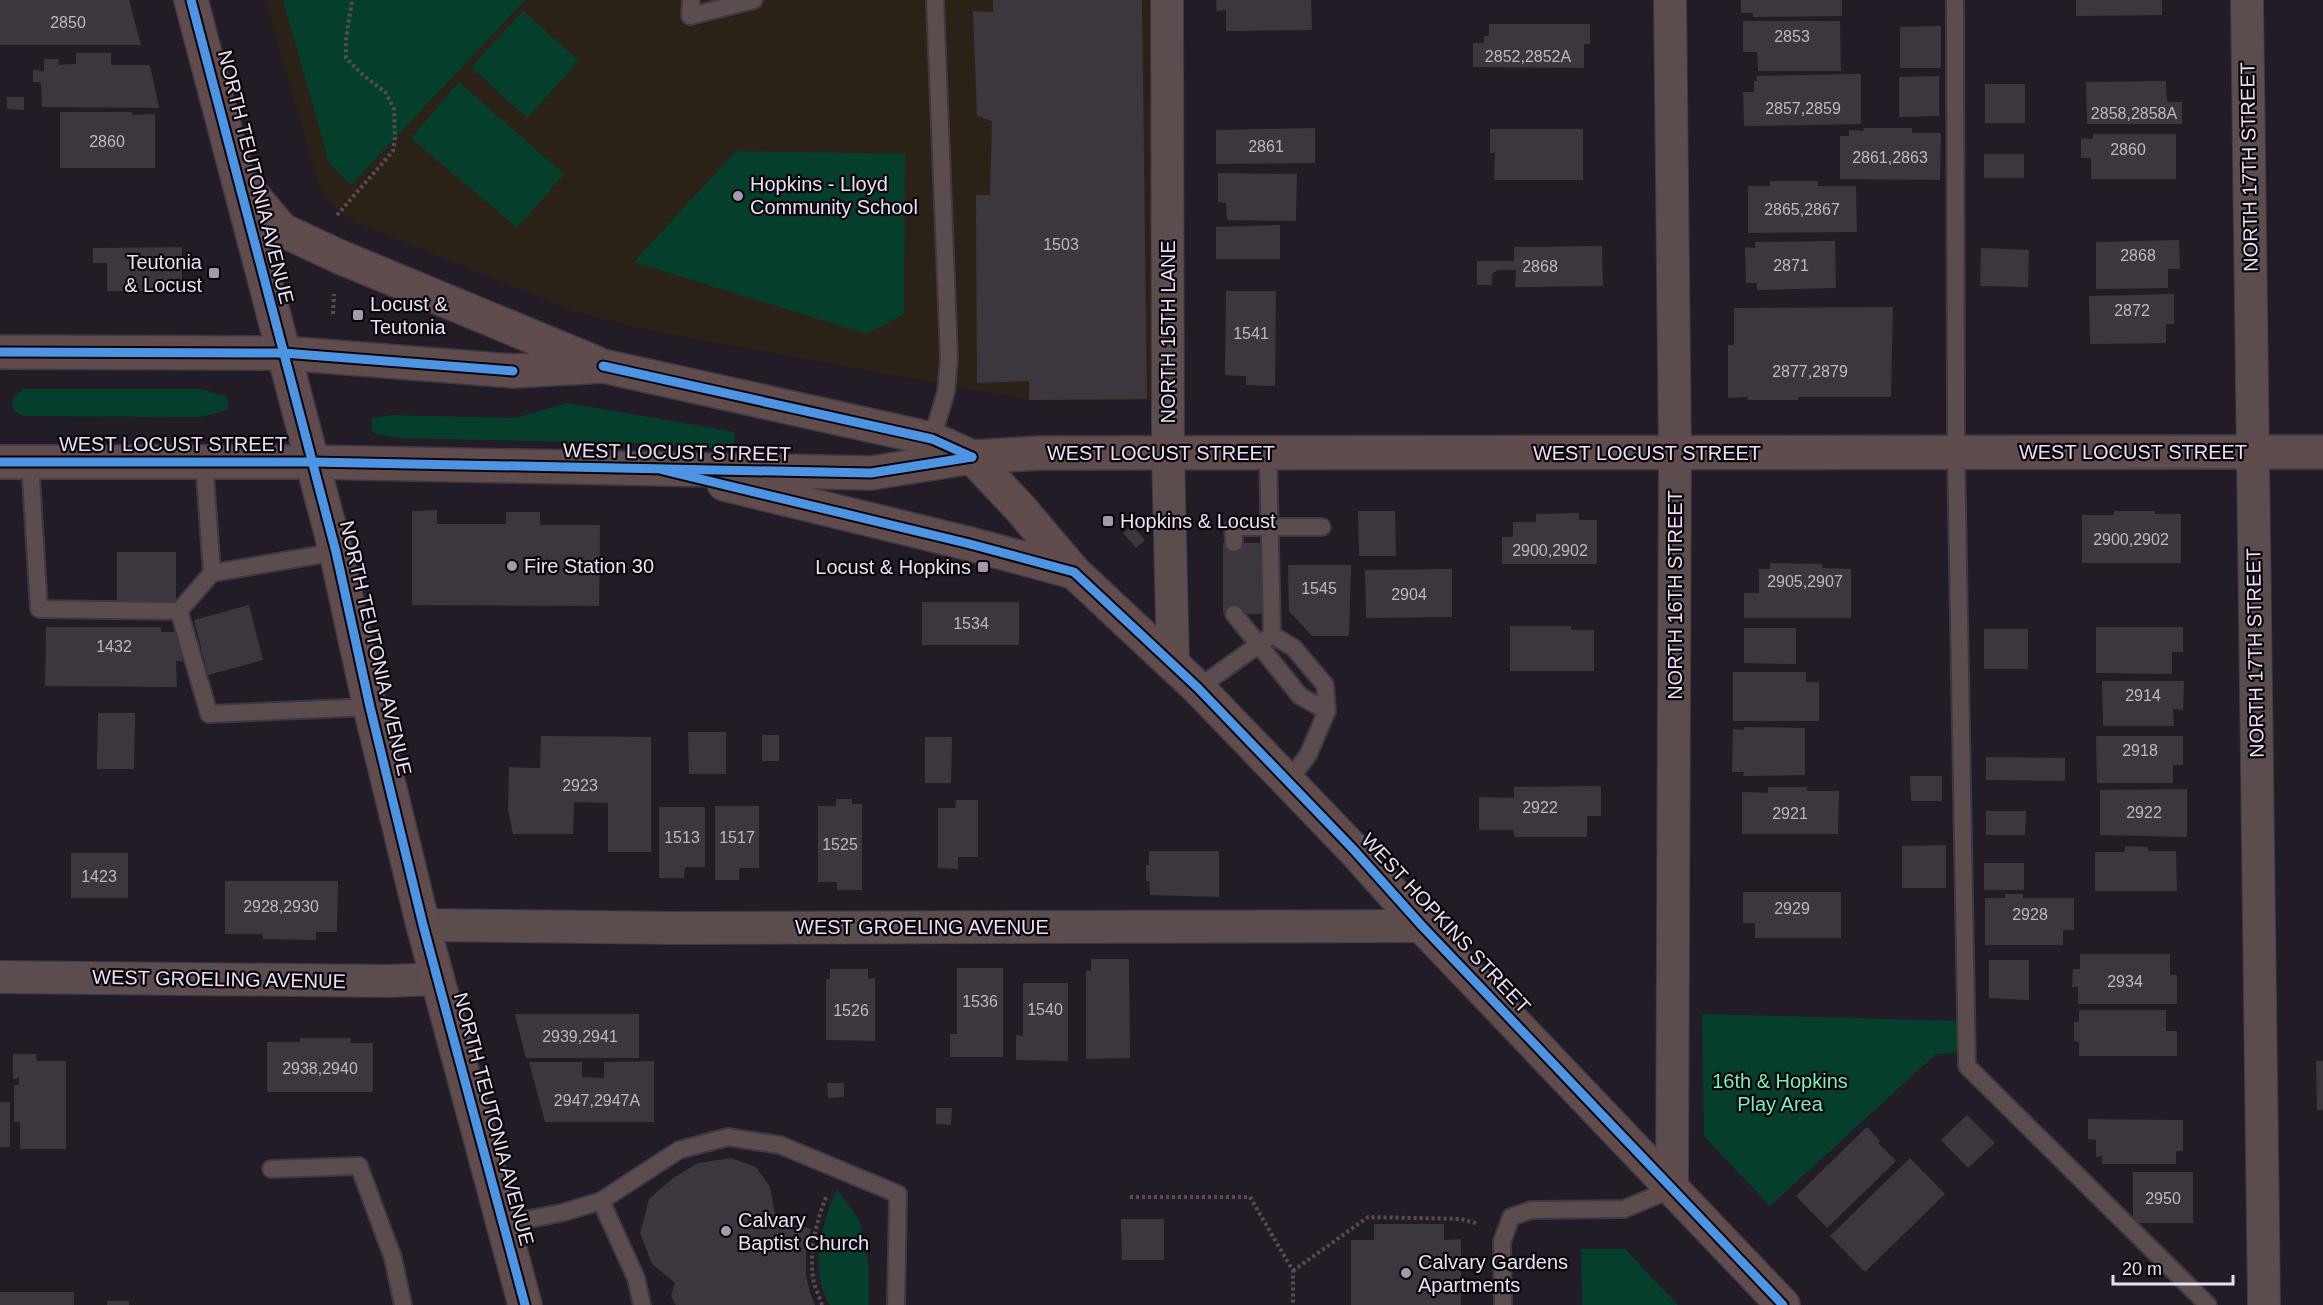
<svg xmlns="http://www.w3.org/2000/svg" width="2323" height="1305" font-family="Arial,sans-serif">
	<rect width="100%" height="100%" fill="#221c26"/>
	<path fill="#2a2216" d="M265,0H1149L1155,401L1029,400L647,330L575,312L350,220L331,204L319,187Z"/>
	<g fill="#053f2c">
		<path d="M283,0H525L351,185L329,163Z"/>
		<path d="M523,11L579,61L527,118L471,67Z"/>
		<path d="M459,82L564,174L517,228L411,138Z"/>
		<path d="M736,151L905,154L904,314L867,334L634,262Z"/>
		<path d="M23,389H202L227,397L229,409L201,417L23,416L13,410L12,399Z"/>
		<path d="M568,403L735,432L733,450L668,444L399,438L373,433L371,419L390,415L515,418Z"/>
		<path d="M1702,1014L1961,1021L1962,1053L1936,1054L1770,1206L1704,1136Z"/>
		<path d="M837,1189L860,1221L869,1268V1305H830C808,1270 822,1223 837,1189Z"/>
		<path d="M1581,1249H1625L1678,1305H1582Z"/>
	</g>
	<g fill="#3c363f">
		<path d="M0,0H129L141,45H0Z"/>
		<path d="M993,0H1142L1147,399L1029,400V381L977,383L976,195H990L992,121L977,116L973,11L993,12Z"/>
		<path d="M1216,0H1311L1312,30L1226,31V10L1217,11Z"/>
		<path d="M1741,0H1842V16L1753,17V13H1741Z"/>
		<path d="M2076,0H2162V15L2076,16Z"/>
		<path d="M1743,21H1840L1841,71H1758L1757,52H1743Z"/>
		<path d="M1489,24H1590V44H1584V68L1473,67V43H1484V36H1489Z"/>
		<path d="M1941,26V68H1900V27Z"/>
		<path d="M76,53H111V65H150L159,108L42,107L41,82H33V70L44,71V59H59L58,65L76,64Z"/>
		<path d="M1861,74V124L1744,126L1743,92H1754V81H1757V76Z"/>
		<path d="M1939,76V116L1899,117V77Z"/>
		<path d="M2166,81L2167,102H2182V124H2087L2086,82Z"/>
		<rect x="1985" y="84" width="40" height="39"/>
		<path d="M7,97H24V110L7,109Z"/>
		<path d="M60,112H132V115L155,114V168H60Z"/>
		<path d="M1315,128V163L1216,164V130Z"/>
		<path d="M1863,128H1912V133H1941L1940,180L1840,179V136H1849V130L1864,131Z"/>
		<path d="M1490,129H1583V180H1494L1495,153H1490Z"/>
		<path d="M2093,134H2176V179H2091V158H2081V138L2093,139Z"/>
		<rect x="1984" y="154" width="40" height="24"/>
		<path d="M1218,173L1297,174L1296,221L1227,220L1226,203L1218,202Z"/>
		<path d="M1770,181H1818V186H1856L1857,232L1748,233V186H1770Z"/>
		<path d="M1280,225V259H1216V227Z"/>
		<path d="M2179,240L2180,269H2168V288L2096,289V242Z"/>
		<path d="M1835,241L1836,288L1757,290V283H1746L1745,247L1755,248V242Z"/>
		<path d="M1602,246L1603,286L1515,287L1516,270H1498L1492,274V285H1477V261H1514V247Z"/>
		<path d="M182,247V291H107V263H93V248Z"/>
		<path d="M1981,248L2029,250L2028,287L1980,286Z"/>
		<path d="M1226,291H1276L1275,386L1246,385V376L1225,375Z"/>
		<path d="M2174,294V324H2166V343L2090,344L2089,296Z"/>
		<path d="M1893,307L1891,397H1798V400H1747L1748,397L1728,398V345H1734V308Z"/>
		<path d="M437,510V524H506V512H540V525H600L599,606L412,605V511Z"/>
		<path d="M1358,511H1395L1396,556H1359Z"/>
		<path d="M2114,511H2155V514H2181V563H2082V515H2114Z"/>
		<path d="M1579,513V520H1597V564H1502V537H1513V522H1536V514Z"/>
		<path d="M1132,525L1145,540L1136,548L1123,533Z"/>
		<rect x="1223" y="543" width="41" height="71"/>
		<rect x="117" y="552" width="59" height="54"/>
		<path d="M1770,563L1822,564V568L1851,569V618H1744V593H1759V569H1770Z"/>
		<path d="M1288,565H1351L1349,636H1312L1289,611Z"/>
		<path d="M1452,569V617L1366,618L1365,570Z"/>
		<rect x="922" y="602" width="97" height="43"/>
		<path d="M249,605L263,660L208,675L194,620Z"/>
		<path d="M1510,626H1571V630H1594V671H1510Z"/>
		<path d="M46,627H161V632H182V661H176L177,687L45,686Z"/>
		<path d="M2096,627H2183V652H2172V674L2096,673Z"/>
		<path d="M1744,628H1796V664L1744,663Z"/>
		<rect x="1984" y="629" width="44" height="40"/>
		<path d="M1733,672H1806V682H1819V721H1733Z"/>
		<path d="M2102,681H2184L2183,710L2173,709L2174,726H2103Z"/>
		<path d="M98,713H135L134,769H97Z"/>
		<path d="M1744,727L1805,728V775L1743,776L1744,772H1732L1733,729L1744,730Z"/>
		<path d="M688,732H726V774H689Z"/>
		<rect x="762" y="735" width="17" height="26"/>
		<path d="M541,736L651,737V852H608V803L574,802L573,834H513L508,809L509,767L540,768Z"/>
		<path d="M2096,736H2183V765H2173V783H2097Z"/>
		<path d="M925,737H952L951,783H925Z"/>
		<path d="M1986,757L2065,758V781L1986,780Z"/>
		<path d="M1910,776H1942V801H1911Z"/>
		<path d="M1601,786V816H1587V837H1515L1513,830H1479V797L1514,798V787Z"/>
		<path d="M1768,787H1807V791H1839L1838,834H1742V792L1768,793Z"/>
		<path d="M2187,789V837L2100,835V790Z"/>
		<path d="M836,799H852V804H862V890H837V882H818V806H836Z"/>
		<path d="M956,800H978V857H958V869L938,868V808H955Z"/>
		<path d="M715,806H759V868H739V880H715Z"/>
		<path d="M659,807H705V867H685L684,878H659Z"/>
		<path d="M1986,811H2026L2025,835H1986Z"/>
		<path d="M1946,845V888H1902V846Z"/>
		<path d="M2125,846L2148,847V851H2176L2177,891H2095V852H2125Z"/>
		<path d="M1149,851H1219V897L1150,895L1149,881H1146V865H1149Z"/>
		<rect x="71" y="853" width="57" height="45"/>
		<rect x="1984" y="863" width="40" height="27"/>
		<path d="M225,881H338L337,932H316V940L263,939L262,934H225Z"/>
		<path d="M1743,892H1841V938H1755V923H1743Z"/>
		<path d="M2005,894H2023V898H2074V930H2063V945H1985V898H2005Z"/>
		<path d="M2080,954H2170V975H2177V1004H2078V987H2072L2073,969H2080Z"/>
		<path d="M1091,959H1129L1130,1058L1086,1059V971H1091Z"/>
		<path d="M1989,960H2029V1000L1989,998Z"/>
		<path d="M957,968H1003V1057H950V1034H957Z"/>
		<path d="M830,969H868V979L875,978V1041L826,1040V979H830Z"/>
		<path d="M1023,983H1068V1061L1016,1060V1035L1023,1036Z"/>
		<path d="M2079,1010H2166V1031H2177V1056H2079V1042L2074,1041V1022H2079Z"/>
		<path d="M515,1014H639V1058H526Z"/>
		<path d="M300,1038H351L350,1043H373V1092H267V1042H300Z"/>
		<path d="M13,1054H36L37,1061H66V1149H20V1122H14V1085H19V1078L13,1079Z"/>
		<path d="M654,1061V1122H545L529,1062H582V1077L604,1078V1062Z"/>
		<path d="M2316,1061H2323V1110H2317Z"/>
		<path d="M827,1083H844V1097L828,1098Z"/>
		<rect x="0" y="1102" width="10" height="45"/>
		<path d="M936,1108H952L951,1125L936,1124Z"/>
		<path d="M1967,1115L1995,1143L1968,1168L1941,1140Z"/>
		<path d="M2088,1119L2183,1120V1151H2176V1164H2102V1156L2096,1157V1140L2088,1139Z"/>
		<path d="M1867,1127L1880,1141L1878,1143L1896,1161L1827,1228L1796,1196Z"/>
		<path d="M731,1158L756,1167L770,1187L776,1219L811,1229L806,1247V1275L810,1293L815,1305H676L671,1296L675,1283L652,1264L640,1233L649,1199L673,1178L698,1163Z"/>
		<path d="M1910,1158L1945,1194L1865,1272L1830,1236Z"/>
		<rect x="2133" y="1172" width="60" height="51"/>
		<path d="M1121,1219H1164V1260H1122Z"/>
		<path d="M1374,1224H1444V1240L1461,1239V1305H1351V1240H1374Z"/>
		<rect x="0" y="1292" width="74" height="13"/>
		<rect x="107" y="1301" width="22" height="4"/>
	</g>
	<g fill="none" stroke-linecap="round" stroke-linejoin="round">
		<g stroke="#3e3841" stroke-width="20">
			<g id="lane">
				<path d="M691,0L690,16L754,0"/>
				<path d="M1955,0L1956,452L1967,1066L2208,1305"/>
				<path d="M932,439L946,392L949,358L935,0"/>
				<path d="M30,462L39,609L179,611"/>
				<path d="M204,462L212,573"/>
				<path d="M1234,543L1233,527H1322"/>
				<path d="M336,552L212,573L179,611L209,714L370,707"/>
				<path d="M1234,614L1300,696L1327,711"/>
				<path d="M1272,635L1294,648L1325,685L1327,711L1308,755L1288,782"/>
				<path d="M1198,688L1272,635L1268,453"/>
				<path d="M271,1169L359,1166L393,1258L403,1305"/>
				<path d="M601,1201L636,1278L642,1305"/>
				<path d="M503,1224L561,1213L601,1201L679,1150L728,1137L780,1145L898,1194L896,1305"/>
				<path d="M1503,1305L1502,1242L1511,1217L1531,1210L1624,1209L1672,1189"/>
			</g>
		</g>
		<g stroke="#3e3841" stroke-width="34">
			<g id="street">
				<path d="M1167,0L1168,453L1173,663"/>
				<path d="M1670,0L1675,453L1672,1189"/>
				<path d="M2247,0L2264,1305"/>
				<path d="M423,925L674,928L1422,926"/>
				<path d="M0,977L388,981L438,979"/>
			</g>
		</g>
		<g stroke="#3e3841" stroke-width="36">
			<g id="secondary">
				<path d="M191,0L336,552L370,707L423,925L525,1305"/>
				<path d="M245,186L282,230L340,257L596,363"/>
				<path d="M0,352L283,353L513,371L603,366L932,439L972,457L1020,508L1074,572L1198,688L1353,849L1422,926L1783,1305"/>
				<path d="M0,462H312L871,473L972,457L1040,453L2323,452"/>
				<path d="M724,484L966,543L1074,572"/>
			</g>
		</g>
		<g stroke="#584c50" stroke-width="4" stroke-dasharray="3 3" stroke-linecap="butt">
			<path d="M337,215L393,151L395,138L394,109L385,92L363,75L346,58V40L352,0"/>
			<path d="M333,314L334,294"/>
			<path d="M1130,1197H1250L1293,1271V1305"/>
			<path d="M1293,1271L1368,1217L1461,1219L1479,1224"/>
			<path d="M822,1305C820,1298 816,1290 814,1283C808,1255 816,1221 827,1195"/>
		</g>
		<use href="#lane" stroke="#5b4c4e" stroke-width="16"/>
		<use href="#street" stroke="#5b4c4e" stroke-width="32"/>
		<use href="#secondary" stroke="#604c4d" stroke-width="33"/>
		<g stroke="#0a050d" stroke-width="13">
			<g id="cycleway">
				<path d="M191,0L336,552L370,707L423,925L525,1305"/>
				<path d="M0,352L283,353L513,371"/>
				<path d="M603,366L932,439L972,457"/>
				<path d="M0,462H312L871,473L972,457"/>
				<path d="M663,470L966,543L1074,572L1198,688L1353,849L1422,926L1783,1305"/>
			</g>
		</g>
		<use href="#cycleway" stroke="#4d94e3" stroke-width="9"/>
	</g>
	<g fill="#a39ba9" stroke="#0a050d" stroke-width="2">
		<circle cx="738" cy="196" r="6"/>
		<rect x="208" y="267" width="12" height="12" rx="3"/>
		<rect x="352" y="309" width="12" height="12" rx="3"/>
		<rect x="1102" y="515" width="12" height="12" rx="3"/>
		<circle cx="512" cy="566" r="6"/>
		<rect x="977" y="561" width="12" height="12" rx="3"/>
		<circle cx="726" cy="1231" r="6"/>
		<circle cx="1406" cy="1273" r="6"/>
	</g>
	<g text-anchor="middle" stroke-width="4.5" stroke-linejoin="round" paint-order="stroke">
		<g font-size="16" fill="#beb6c3">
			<text x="68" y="28">2850</text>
			<text x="1792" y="42">2853</text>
			<text x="1528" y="62">2852,2852A</text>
			<text x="1803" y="114">2857,2859</text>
			<text x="2134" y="119">2858,2858A</text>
			<text x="107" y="147">2860</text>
			<text x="1266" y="152">2861</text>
			<text x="2128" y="155">2860</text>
			<text x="1890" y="163">2861,2863</text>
			<text x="1802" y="215">2865,2867</text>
			<text x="1061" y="250">1503</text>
			<text x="2138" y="261">2868</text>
			<text x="1791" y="271">2871</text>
			<text x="1540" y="272">2868</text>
			<text x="2132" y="316">2872</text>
			<text x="1251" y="339">1541</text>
			<text x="1810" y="377">2877,2879</text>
			<text x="2131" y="545">2900,2902</text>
			<text x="1550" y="556">2900,2902</text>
			<text x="1805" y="587">2905,2907</text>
			<text x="1319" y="594">1545</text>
			<text x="1409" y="600">2904</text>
			<text x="971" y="629">1534</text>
			<text x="114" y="652">1432</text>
			<text x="2143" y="701">2914</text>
			<text x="2140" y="756">2918</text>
			<text x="580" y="791">2923</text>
			<text x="1540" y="813">2922</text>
			<text x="2144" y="818">2922</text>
			<text x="1790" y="819">2921</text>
			<text x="682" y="843">1513</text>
			<text x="737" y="843">1517</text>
			<text x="840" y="850">1525</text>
			<text x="99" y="882">1423</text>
			<text x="281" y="912">2928,2930</text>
			<text x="1792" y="914">2929</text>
			<text x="2030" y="920">2928</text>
			<text x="2125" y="987">2934</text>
			<text x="980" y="1007">1536</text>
			<text x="1045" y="1015">1540</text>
			<text x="851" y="1016">1526</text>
			<text x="580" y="1042">2939,2941</text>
			<text x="320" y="1074">2938,2940</text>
			<text x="597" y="1106">2947,2947A</text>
			<text x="2163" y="1204">2950</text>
		</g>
		<g font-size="20" fill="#e9e0ef" stroke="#0a050d">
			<text transform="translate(2249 167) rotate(-91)" y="7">NORTH 17TH STREET</text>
			<text transform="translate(256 177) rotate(76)" y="7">NORTH TEUTONIA AVENUE</text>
			<text transform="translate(1168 332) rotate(-90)" y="7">NORTH 15TH LANE</text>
			<text x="173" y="451">WEST LOCUST STREET</text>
			<text transform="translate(677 452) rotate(1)" y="7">WEST LOCUST STREET</text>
			<text x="2133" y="459">WEST LOCUST STREET</text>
			<text x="1161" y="460">WEST LOCUST STREET</text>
			<text x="1647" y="460">WEST LOCUST STREET</text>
			<text transform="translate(1675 595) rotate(-90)" y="7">NORTH 16TH STREET</text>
			<text transform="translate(376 648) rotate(77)" y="7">NORTH TEUTONIA AVENUE</text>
			<text transform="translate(2255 653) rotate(-91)" y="7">NORTH 17TH STREET</text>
			<text transform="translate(1446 923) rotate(47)" y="7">WEST HOPKINS STREET</text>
			<text x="922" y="934">WEST GROELING AVENUE</text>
			<text transform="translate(219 979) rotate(1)" y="7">WEST GROELING AVENUE</text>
			<text transform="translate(494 1119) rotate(75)" y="7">NORTH TEUTONIA AVENUE</text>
		</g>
		<g font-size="20" fill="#e9e0ef" stroke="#0a050d" text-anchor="start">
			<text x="750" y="191">Hopkins - Lloyd<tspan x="750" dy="23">Community School</tspan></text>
			<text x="202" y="269" text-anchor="end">Teutonia<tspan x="202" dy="23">&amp; Locust</tspan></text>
			<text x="370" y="311">Locust &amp;<tspan x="370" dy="23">Teutonia</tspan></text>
			<text x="1120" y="528">Hopkins &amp; Locust</text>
			<text x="524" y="573">Fire Station 30</text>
			<text x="971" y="574" text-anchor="end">Locust &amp; Hopkins</text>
			<text x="738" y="1227">Calvary<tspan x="738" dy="23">Baptist Church</tspan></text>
			<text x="1418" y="1269">Calvary Gardens<tspan x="1418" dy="23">Apartments</tspan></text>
		</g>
		<g font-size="20" fill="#77f0bb" stroke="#0a050d">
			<text x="1780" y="1088">16th &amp; Hopkins<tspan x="1780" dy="23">Play Area</tspan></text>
		</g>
	</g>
	<path d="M2113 1275v9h120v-9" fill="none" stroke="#e9e0ef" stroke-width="3"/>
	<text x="2122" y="1275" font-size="18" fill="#e9e0ef" stroke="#0a050d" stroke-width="4.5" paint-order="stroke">20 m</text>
</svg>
